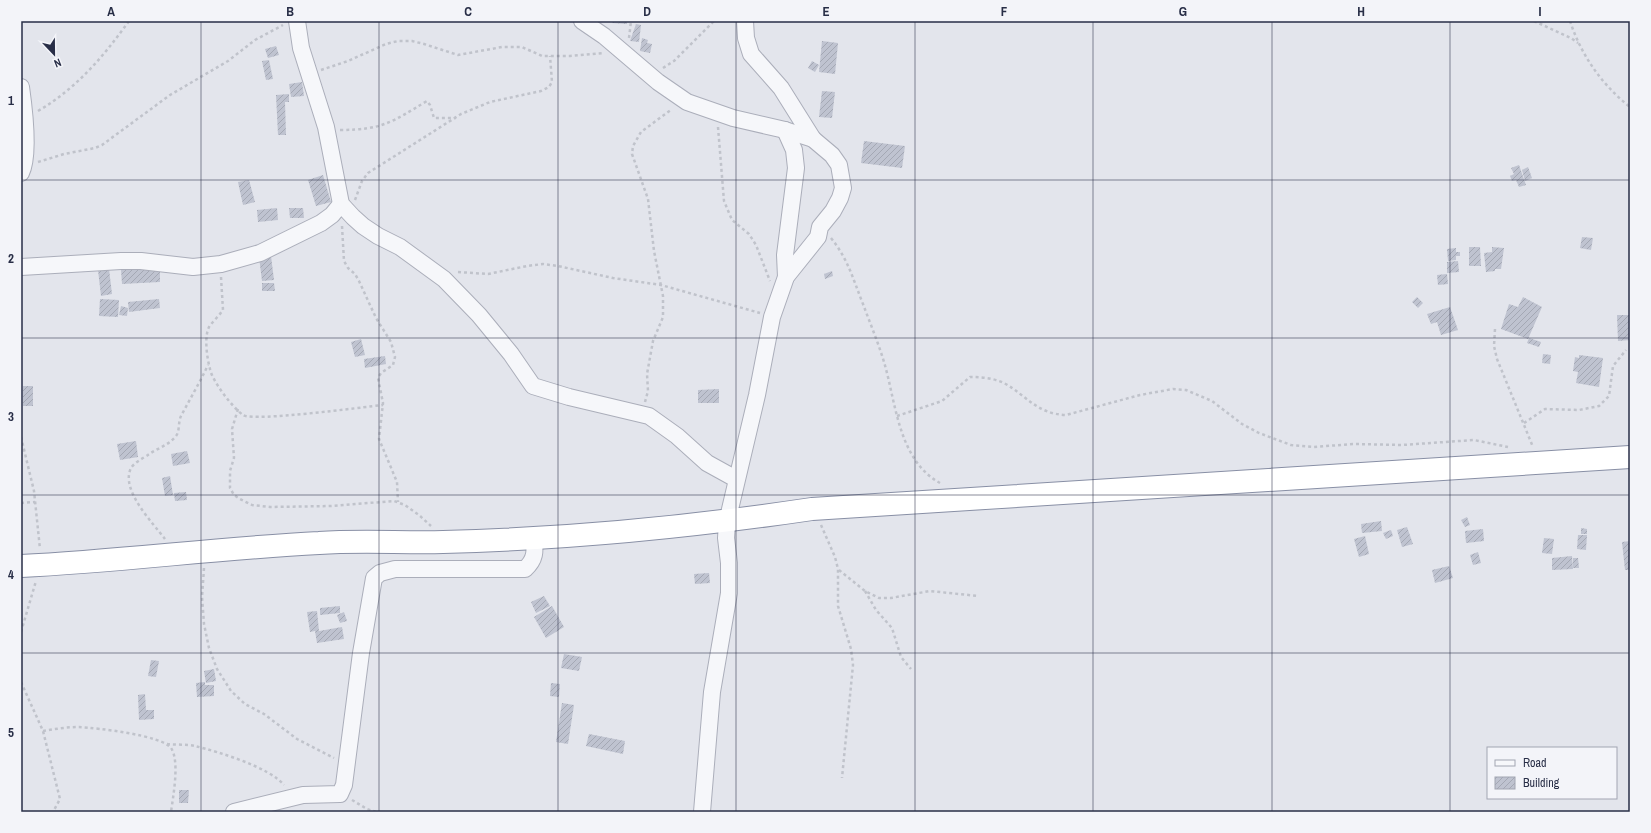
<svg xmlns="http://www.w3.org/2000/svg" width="1651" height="833" font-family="'Archivo Narrow',sans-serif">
	<defs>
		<pattern id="building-hatch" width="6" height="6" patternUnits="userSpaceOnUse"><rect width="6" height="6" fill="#bfc3d0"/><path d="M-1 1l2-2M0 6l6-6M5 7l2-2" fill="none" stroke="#a4a8b4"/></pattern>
	</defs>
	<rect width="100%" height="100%" fill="#e3e5ec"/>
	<g fill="url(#building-hatch)">
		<path d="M613,21H627V24L612,23Z"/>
		<path d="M636,24L641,25L639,42L630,41Z"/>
		<path d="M642,38L648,40L647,43L652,44L650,53L640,51Z"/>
		<path d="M822,41L838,43L835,74L819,72Z"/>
		<path d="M276,46L279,55L268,58L265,49Z"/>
		<path d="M269,60L273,79L266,80L262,61Z"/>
		<path d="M812,61L819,65L815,72L808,68Z"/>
		<path d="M302,82L304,96L291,97L289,84Z"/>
		<path d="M822,91L835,92L832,118L819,117Z"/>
		<path d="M289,94V102H285L286,135H278L276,95Z"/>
		<path d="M864,141L905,146L902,168L861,163Z"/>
		<path d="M1519,165L1526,185L1519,187L1516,180L1512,181L1510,176L1514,174L1511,168Z"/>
		<path d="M1528,167L1532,178L1525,181L1522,170Z"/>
		<path d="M323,175L331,202L316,206L308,180Z"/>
		<path d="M249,180L255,202L243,205L238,182Z"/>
		<path d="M277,208L278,220L258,222L257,210Z"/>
		<path d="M289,208H303L304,218H290Z"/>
		<path d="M1582,237L1593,238L1591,250L1580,248Z"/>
		<path d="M1469,247H1480L1481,266H1469Z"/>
		<path d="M1492,247L1504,248L1501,269H1495V271L1486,272L1484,253L1492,252Z"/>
		<path d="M1456,248V252H1460V256H1456V260L1448,261L1447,249Z"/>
		<path d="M271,256L274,280L262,281L259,257Z"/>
		<path d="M1458,261L1459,272L1447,273V262Z"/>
		<path d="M160,268V282L122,284L121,270Z"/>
		<path d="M109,269L112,294L101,296L98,270Z"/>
		<path d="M832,271L833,276L825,279L824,274Z"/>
		<path d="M1447,274L1448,284L1438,285L1437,275Z"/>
		<path d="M262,283H274L275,291H262Z"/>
		<path d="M1417,297L1423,303L1418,308L1412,302Z"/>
		<path d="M1523,297L1542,307L1528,339L1501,329L1509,304L1518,307Z"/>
		<path d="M100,299L119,300L118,317L99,316Z"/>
		<path d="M159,299L160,308L129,312L128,302Z"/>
		<path d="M121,306L128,308L127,316L119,315Z"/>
		<path d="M1450,307L1458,330L1441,335L1437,322L1431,324L1427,314Z"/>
		<path d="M1617,315H1630V340L1618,341Z"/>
		<path d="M1529,338L1541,342L1539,347L1527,343Z"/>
		<path d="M361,339L365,355L355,357L351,342Z"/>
		<path d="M1543,354L1551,355L1550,364L1542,363Z"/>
		<path d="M1579,355L1603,358L1599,387L1576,383L1578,372L1573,371L1575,357L1579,358Z"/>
		<path d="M385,356L386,364L365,368L364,359Z"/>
		<rect x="23" y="386" width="10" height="20"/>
		<path d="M719,389V403H698V390Z"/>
		<path d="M136,441L138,457L120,460L117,444Z"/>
		<path d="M187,451L190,463L173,466L171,454Z"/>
		<path d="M170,476L173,495L165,496L162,478Z"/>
		<path d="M186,492L187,500L175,501L174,493Z"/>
		<path d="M1467,517L1470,525L1465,527L1461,520Z"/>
		<path d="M1381,521L1382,531L1362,533L1361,524Z"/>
		<path d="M1407,527L1413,544L1402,547L1397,530Z"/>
		<path d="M1581,528L1587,529V534H1581Z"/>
		<path d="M1483,529L1484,541L1466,543L1465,531Z"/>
		<path d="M1391,530L1393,536L1386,539L1383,533Z"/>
		<path d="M1578,535H1587L1586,550L1577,549Z"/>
		<path d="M1365,536L1369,554L1359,557L1354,539Z"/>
		<path d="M1544,538L1554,539L1552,554L1542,553Z"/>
		<path d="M1630,541V570H1625L1622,542Z"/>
		<path d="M1478,552L1481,563L1473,565L1470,555Z"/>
		<path d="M1572,556L1573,569L1552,570V558Z"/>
		<path d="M1573,558H1578L1579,568H1573Z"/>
		<path d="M1449,566L1453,578L1435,583L1432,570Z"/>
		<path d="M709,573L710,583L695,584L694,574Z"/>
		<path d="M544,596L550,606L536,613L531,602Z"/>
		<path d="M340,606V613L320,615V608Z"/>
		<path d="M552,606L564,627L546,638L534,617Z"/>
		<path d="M317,611L319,631L342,627L344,639L317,643L315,631L310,632L307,612Z"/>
		<path d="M344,612L347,621L340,623L337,615Z"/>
		<path d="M564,654L582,657L579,671L561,668Z"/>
		<path d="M151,660L159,661L156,677L148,676Z"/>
		<path d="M214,669L216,681L206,683L204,671Z"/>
		<path d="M205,682V685H214V696L197,697L196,683Z"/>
		<path d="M551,683L560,684L559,697L550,696Z"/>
		<path d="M145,694L146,710H154V719L139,720L138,695Z"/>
		<path d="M562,703L574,705L568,744L556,742Z"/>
		<path d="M589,734L625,741L623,754L586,746Z"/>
		<path d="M179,790H189L188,803H179Z"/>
	</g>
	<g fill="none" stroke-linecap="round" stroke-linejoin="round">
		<g stroke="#abaeba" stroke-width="18">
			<g id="minor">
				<path d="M297,21L301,48L326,127L341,204L353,217L363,226L378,236L400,247L444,279L479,315L511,354L533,386L569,397L649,416L677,436L707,463L736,479"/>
				<path d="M582,21L604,36L658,82L687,102L733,118L785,130L813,139L832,155L839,165L843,188L840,198L833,211L820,227L818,237L786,277L772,317L757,395L727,522L726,538L729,563V593L712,692L702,812"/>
				<path d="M745,21L746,38L751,54L781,88L813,139"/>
				<path d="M21,87C24,108 30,155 21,173"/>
				<path d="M785,130L794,150L796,168L785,255L786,277"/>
				<path d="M21,267L121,261H141L193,267L221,264L260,253L321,223L332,215L341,204"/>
				<path d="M234,812L303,795L340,794L344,785L361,653L374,578L380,573L395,569H525C536,559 535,551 534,537"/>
			</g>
		</g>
		<g stroke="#888fa5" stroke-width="24">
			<path id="highway" d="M21,566C121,561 220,548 319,543C360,540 402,543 443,542C567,539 690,527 812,509L1630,457"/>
		</g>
		<g stroke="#c0c3cb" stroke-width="2.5" stroke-dasharray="3 3" stroke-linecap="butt">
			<path d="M1534,21L1571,38L1578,43"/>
			<path d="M1570,21C1581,55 1602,85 1630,107"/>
			<path d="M629,38L631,21"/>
			<path d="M663,68L674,61L714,21"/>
			<path d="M321,70L348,61L386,44L398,41H412L424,44L458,55L502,47H522L542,56H570L604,53"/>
			<path d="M38,111C77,88 103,57 129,21"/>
			<path d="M718,127L724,201L732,220L749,234L756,245L770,281"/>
			<path d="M340,130C382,130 392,122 427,101L430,105L434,118H456"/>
			<path d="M38,162L64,154L95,148L102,145L170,95L228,61L255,40L283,25"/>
			<path d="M355,200L362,181L368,173L461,114L490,102L541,91L549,87L552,82L550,56"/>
			<path d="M342,226L344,261L348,268L355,274L359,281L376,318L391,342L395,357L393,365L381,373L378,378L383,403L379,439L397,482L398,502"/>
			<path d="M831,238C848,259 853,279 863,304C870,323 878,342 884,362C896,402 898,460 940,483"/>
			<path d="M458,272L488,274L527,266L543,264L558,266L613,278L661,285L760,313"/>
			<path d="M221,277L223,310C219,316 213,321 209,327C204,337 207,358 210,369C212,381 233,408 243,415C254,422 363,407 383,405"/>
			<path d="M1495,329L1494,346L1497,359L1533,447"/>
			<path d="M645,402L648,391L647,374L653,341L663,317V296L654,251L648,199L632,154L633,146L641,132L672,109"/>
			<path d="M238,409L232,429L234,458L230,471V488L234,495L240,499L252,505L270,507L331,506L394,501L405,505L419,515L431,526"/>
			<path d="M897,416L942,401L970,377C981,377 993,378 1004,383C1027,396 1037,414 1066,415L1140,395L1173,389L1186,390L1212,401L1242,424L1259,433L1291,445L1314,447L1353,444L1402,445L1474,440L1508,447"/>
			<path d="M1524,423L1545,409L1579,410L1599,406L1609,396L1613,366L1626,350"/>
			<path d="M21,437L34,491L40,549"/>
			<path d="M21,503L35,502"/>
			<path d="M821,525L835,557L838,569V606L851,649L853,665L842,778"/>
			<path d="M165,539C153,523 120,490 131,468C134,463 143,458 148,455C157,448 168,446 176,436C180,431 178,422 181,416C190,399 200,382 208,365"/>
			<path d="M204,568L202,597L204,624L209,648L217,669L231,691L245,704L264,714L297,739L334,758"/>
			<path d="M839,570L865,591L879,598H891L930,591L978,596"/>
			<path d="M865,591L876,610L892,628L901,657L911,669"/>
			<path d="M21,632L36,581"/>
			<path d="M21,682L43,731L60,799L53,812"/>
			<path d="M43,731C55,729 67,727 79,727C97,728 161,735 171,748C180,761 173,797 171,812"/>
			<path d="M167,744C176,745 186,744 195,746C219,752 269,767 284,785"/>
			<path d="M352,800L367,809L376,812"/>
		</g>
		<use href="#minor" stroke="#f6f7fa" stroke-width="16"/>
		<use href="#highway" stroke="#fff" stroke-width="22"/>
	</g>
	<path fill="none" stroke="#282e47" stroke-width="1" stroke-opacity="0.55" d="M201,21V812M379,21V812M558,21V812M736,21V812M915,21V812M1093,21V812M1272,21V812M1450,21V812M21,180H1630M21,338H1630M21,495H1630M21,653H1630"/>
	<rect width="1651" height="833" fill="none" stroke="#f3f4f9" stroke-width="44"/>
	<rect x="1487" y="747" width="130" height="52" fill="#f3f4f9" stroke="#a2a5b2"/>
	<rect x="1495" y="760" width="20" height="6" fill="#f6f7fa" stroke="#a2a5b2"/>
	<text x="1523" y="767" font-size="12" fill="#282e47">Road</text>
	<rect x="1495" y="777" width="20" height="12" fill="url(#building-hatch)" stroke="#a2a5b2"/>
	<text x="1523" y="787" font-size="12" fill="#282e47">Building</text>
	<g transform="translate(54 54) rotate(158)" stroke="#f3f4f9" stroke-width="3" paint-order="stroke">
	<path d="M0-3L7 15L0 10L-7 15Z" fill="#282e47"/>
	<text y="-6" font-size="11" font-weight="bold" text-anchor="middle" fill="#282e47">N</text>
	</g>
	<rect x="22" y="22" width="1607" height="789" fill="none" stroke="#282e47" stroke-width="1.5"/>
	<g font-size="13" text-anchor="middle" font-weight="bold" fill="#282e47">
		<text x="111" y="16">A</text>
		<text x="290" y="16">B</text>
		<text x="468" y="16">C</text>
		<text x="647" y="16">D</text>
		<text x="826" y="16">E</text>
		<text x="1004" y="16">F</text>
		<text x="1183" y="16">G</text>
		<text x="1361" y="16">H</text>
		<text x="1540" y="16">I</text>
		<text x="11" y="105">1</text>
		<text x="11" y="263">2</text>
		<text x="11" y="421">3</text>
		<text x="11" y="579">4</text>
		<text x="11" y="737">5</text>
	</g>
</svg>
